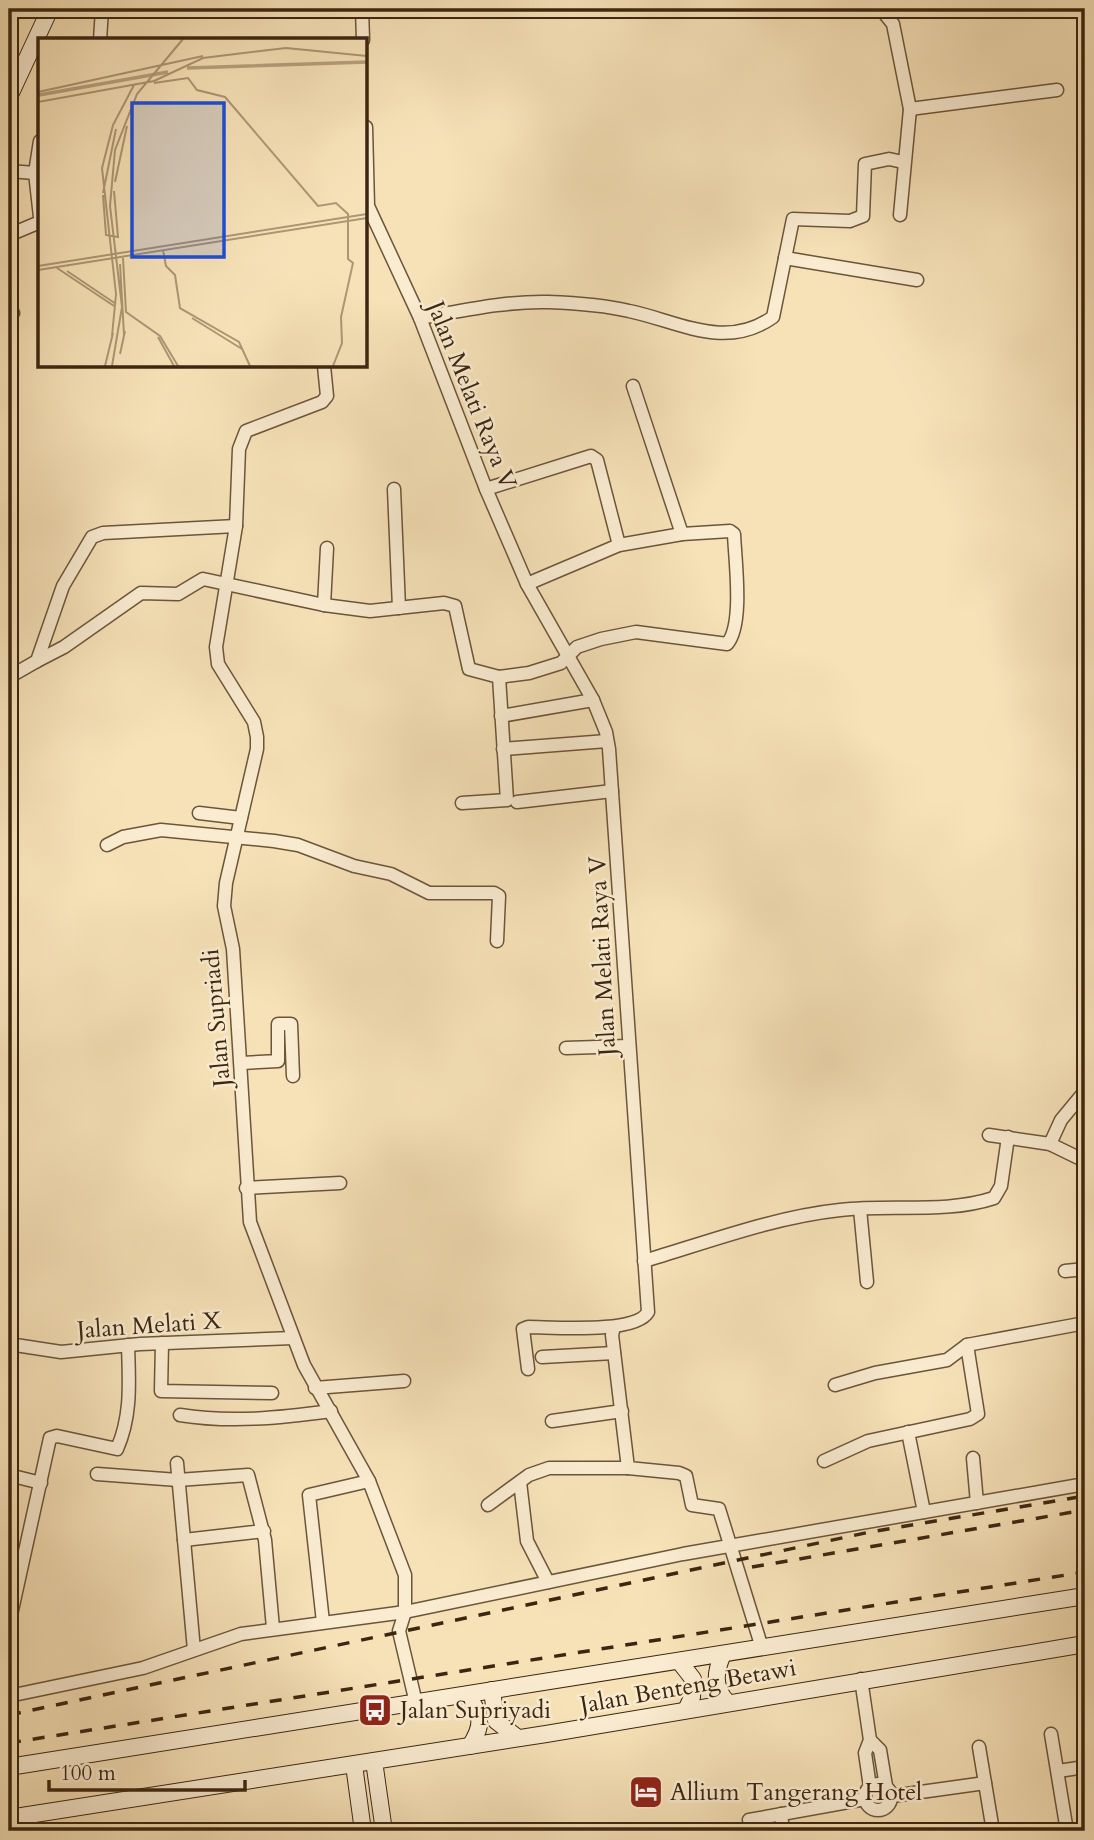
<svg xmlns="http://www.w3.org/2000/svg" width="1094" height="1840" font-family="Cardo,serif">
	<rect width="100%" height="100%" fill="#f7e2b8"/>
	<filter id="stains"><feTurbulence type="fractalNoise" baseFrequency=".00286" numOctaves="4"/><feColorMatrix values="0 0 0 0 .2 0 0 0 0 .09 0 0 0 0 .02 0 0 0 .5 -.17"/></filter>
	<radialGradient id="worn" r=".72"><stop offset=".6" stop-color="#630" stop-opacity="0"/><stop offset="1" stop-color="#630" stop-opacity=".3"/></radialGradient>
	<g fill="none" stroke-linecap="round" stroke-linejoin="round">
		<g stroke="#6b553b" stroke-width="15">
			<g id="street">
				<path d="M362,9L363,40"/>
				<path d="M881,9L893,24L910,109L900,215"/>
				<path d="M100,40L102,9"/>
				<path d="M910,109L1057,90"/>
				<path d="M366,127L368,206L420,318L486,489L527,584L593,700L606,732L609,749L648,1312C636,1334 553,1327 528,1327L523,1329L528,1369"/>
				<path d="M9,171L35,173L40,141"/>
				<path d="M35,173L40,217"/>
				<path d="M9,235L40,222"/>
				<path d="M785,258L917,280"/>
				<path d="M9,314L13,313"/>
				<path d="M420,318C462,311 505,301 548,302C574,303 604,305 629,311C678,321 725,351 773,317L793,219L850,221L863,216L865,164L889,159L903,162"/>
				<path d="M324,366L327,396L322,402L246,431L239,449L236,526L216,647L218,664L254,722L257,737V749L226,883L224,906L233,949L250,1222L304,1365L369,1481L405,1575V1612L399,1631L416,1703"/>
				<path d="M633,386L682,534"/>
				<path d="M394,489L399,608"/>
				<path d="M486,489L591,456L597,460L619,545"/>
				<path d="M327,548L324,605L370,611L444,603L455,606L469,669L499,677L529,673L561,663L577,647L601,639L636,632L727,644C744,625 735,560 734,534L730,531L682,534L619,545L527,584"/>
				<path d="M37,661L64,647L141,593L178,594L203,579L324,605"/>
				<path d="M9,677L37,661L63,586L92,537L103,533L236,526"/>
				<path d="M501,716L593,700"/>
				<path d="M503,749L607,741"/>
				<path d="M517,802L612,791"/>
				<path d="M462,803L507,800L499,677"/>
				<path d="M199,813L241,818"/>
				<path d="M107,845L123,837L161,830L274,841L298,845L354,866L391,874L429,893H494L499,896L497,941"/>
				<path d="M566,1048L628,1046"/>
				<path d="M242,1063L278,1061V1024H291L293,1076"/>
				<path d="M989,1135L1050,1144L1085,1161"/>
				<path d="M1050,1144L1061,1120L1085,1091"/>
				<path d="M246,1188L340,1183"/>
				<path d="M860,1209L867,1282"/>
				<path d="M644,1261C708,1242 774,1217 840,1210C891,1204 945,1214 994,1198L1001,1186L1008,1137"/>
				<path d="M1065,1271L1085,1269"/>
				<path d="M614,1327L612,1335L628,1468L679,1473L686,1476L692,1505L719,1509L762,1648"/>
				<path d="M162,1343L161,1391L272,1393"/>
				<path d="M9,1344L61,1352L140,1344L293,1338"/>
				<path d="M542,1357L614,1353"/>
				<path d="M835,1385L875,1373L947,1360L967,1345L1085,1323"/>
				<path d="M315,1388L404,1381"/>
				<path d="M180,1415C230,1423 280,1418 331,1411"/>
				<path d="M552,1421L622,1411"/>
				<path d="M908,1432L924,1512"/>
				<path d="M973,1458L977,1503"/>
				<path d="M824,1461L868,1441L970,1419L978,1414L967,1345"/>
				<path d="M177,1463L194,1650"/>
				<path d="M97,1474L178,1480L248,1475L265,1540L273,1628"/>
				<path d="M9,1475L41,1483"/>
				<path d="M520,1482L527,1541L548,1582"/>
				<path d="M488,1505L529,1475L549,1468H628"/>
				<path d="M184,1540L264,1531"/>
				<path d="M323,1622L309,1495L369,1481"/>
				<path d="M9,1624L50,1438L57,1436L117,1449C132,1415 129,1381 128,1345"/>
				<path d="M861,1679L870,1740L865,1753L870,1787"/>
				<path d="M9,1696L143,1668L241,1634L405,1612L683,1554L1085,1484"/>
				<path d="M1051,1734L1067,1831"/>
				<path d="M870,1740L880,1750L886,1786"/>
				<path d="M979,1747L993,1831"/>
				<path d="M1058,1771L1085,1767"/>
				<circle cx="878" cy="1797" r="13"/>
				<path d="M892,1796L985,1783"/>
				<path d="M781,1814L783,1831"/>
				<path d="M749,1820L865,1799"/>
			</g>
		</g>
		<g stroke="#3c2611" stroke-width="18">
			<g id="secondary">
				<path d="M9,97L50,9"/>
				<path d="M723,1654C715,1672 713,1687 727,1702"/>
				<path d="M679,1661L693,1679L692,1697L686,1710"/>
				<path d="M492,1690L496,1721L518,1738"/>
				<path d="M467,1695C482,1715 484,1724 470,1746"/>
				<path d="M374,1761L384,1831"/>
				<path d="M354,1765L363,1831"/>
				<path d="M9,1767L1085,1596"/>
				<path d="M9,1818L546,1734L1085,1644"/>
			</g>
		</g>
		<use href="#street" stroke="#faecd1" stroke-width="12"/>
		<use href="#secondary" stroke="#faecd1" stroke-width="16"/>
		<g stroke="#3c2611" stroke-width="3.5" stroke-dasharray="12 12" stroke-linecap="butt">
			<path d="M752,1567L1085,1510"/>
			<path d="M9,1715L870,1532L1085,1496"/>
			<path d="M9,1743L1085,1572"/>
		</g>
	</g>
	<defs>
		<g id="bus-square" transform="scale(1.75)"><rect x="-9" y="-9" width="18" height="18" rx="4" fill="#8f2418" stroke="#faecd1"/><path d="M-5-6H5V4H4V6H2V4H-2V6H-4V4H-5ZM-3.5-4V0h7V-4ZM-3.5 1.2v1.5H-2V1.2ZM2 1.2v1.5H3.5V1.2Z" fill="#fff"/></g>
		<g id="hotel-square" transform="scale(1.75)"><rect x="-9" y="-9" width="18" height="18" rx="4" fill="#8f2418" stroke="#faecd1"/><path d="M-6-4.5h1.5V1H6V5H4.5V3h-9V5H-6ZM-4 0a1.8 1.8 0 1 1 3.6 0ZM.5 0V-2.5h3Q6-2.5 6 0Z" fill="#fff"/></g>
	</defs>
	<g fill-rule="evenodd">
		<use href="#bus-square" x="375" y="1710"/>
		<use href="#hotel-square" x="646" y="1792"/>
	</g>
	<g text-anchor="middle" stroke-width="5" stroke-linejoin="round" paint-order="stroke">
		<g font-size="24" fill="#3c2611" stroke="#faecd1">
			<text transform="translate(472 395) rotate(68)" y="8">Jalan Melati Raya V</text>
			<text transform="translate(602 956) rotate(-93)" y="8">Jalan Melati Raya V</text>
			<text transform="translate(216 1018) rotate(-95)" y="8">Jalan Supriadi</text>
			<text transform="translate(149 1325) rotate(-4)" y="8">Jalan Melati X</text>
			<text transform="translate(688 1686) rotate(-10)" y="8">Jalan Benteng Betawi</text>
		</g>
		<g font-size="24" fill="#3c2611" stroke="#faecd1" text-anchor="start">
			<text x="400" y="1718">Jalan Supriyadi</text>
			<text x="670" y="1800">Allium Tangerang Hotel</text>
		</g>
	</g>
	<g transform="translate(38 38)">
		<rect width="329" height="329" fill="#f7e2b8"/>
		<path fill="none" stroke="#b7a27f" stroke-width="3.5" d="M149,30L329,24M1,57L130,34"/>
		<path fill="none" stroke="#ac9775" stroke-width="2" d="M116,45L150,40L159,52L187,59L280,168L298,165L310,176V221L315,225L303,279L304,305L295,328M0,54L165,18M0,64L116,43L165,20L248,10L329,18M77,144L89,88M65,155L78,91M65,157L68,197L80,199L76,153M125,212L128,228L137,237L142,270L201,304L212,328M85,220L88,274L122,298L140,328M82,226L86,297M0,228L329,176M19,230L76,268M0,232L329,180M29,233L78,266M154,280L204,311M74,298L78,256L64,130L75,87L96,47M120,299L136,328M82,316L87,293M67,328L75,295M74,328L84,269L72,168L77,112L99,56L145,1"/>
		<path fill="#1d4ed8" fill-opacity="0.15" stroke="#1d4ed8" stroke-width="3.5" d="M94,65H186V219H94Z"/>
		<rect width="329" height="329" fill="none" stroke="#3c2611" stroke-width="3.5"/>
	</g>
	<rect width="1094" height="1840" fill="none" stroke="#f7e2b8" stroke-width="35"/>
	<rect x="10" y="10" width="1073" height="1819" fill="none" stroke="#3c2611" stroke-width="3.5"/>
	<rect x="18" y="18" width="1059" height="1805" fill="none" stroke="#3c2611" stroke-width="2"/>
	<path d="M49 1780v10h196v-10" fill="none" stroke="#3c2611" stroke-width="3.5"/>
	<text x="60" y="1780" font-size="21" fill="#3c2611" stroke="#faecd1" stroke-width="5" paint-order="stroke">100 m</text>
	<rect width="100%" height="100%" filter="url(#stains)"/>
	<rect width="100%" height="100%" fill="url(#worn)"/>
</svg>
